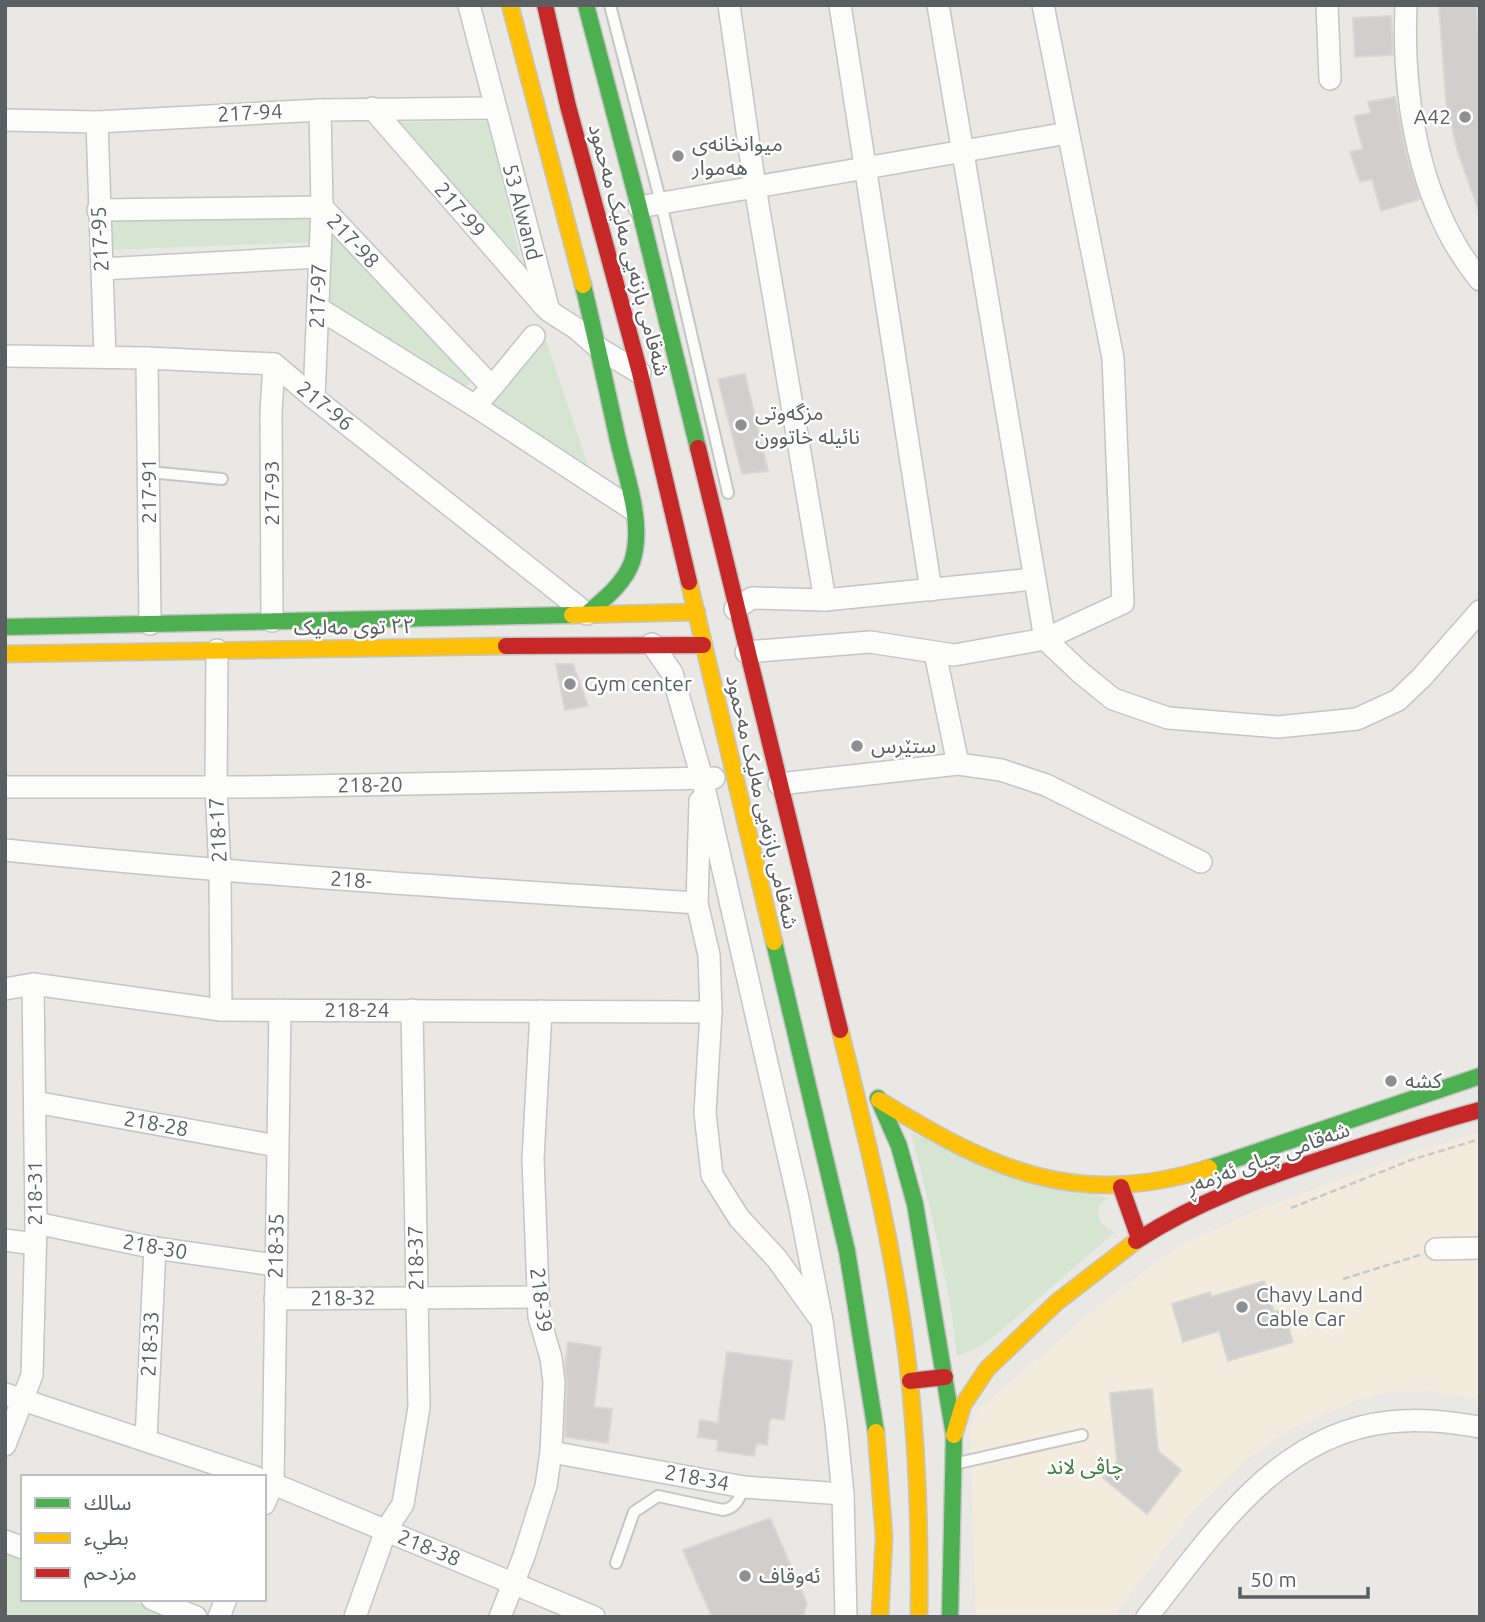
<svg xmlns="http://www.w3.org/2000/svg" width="1485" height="1622" font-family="Ubuntu,'Noto Sans Arabic',sans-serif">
	<rect width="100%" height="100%" fill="#eae8e5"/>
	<path fill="#f3ecde" d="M1480,1133V1399L1431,1391L1388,1392L1358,1400L1291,1429L1249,1458L1190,1515L1113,1617H976L970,1428L978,1410L1103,1302L1176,1248L1252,1212L1418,1151Z"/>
	<g fill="#d5e5d1">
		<path d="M489,121L520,258L390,122Z"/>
		<path d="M316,210L318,242L106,250L105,218Z"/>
		<path d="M326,220L471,377L469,385L457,387L322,306Z"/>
		<path d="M546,340L588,465L486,405Z"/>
		<path d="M911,1133L1107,1198L1099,1206C1095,1219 1103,1228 1115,1232L997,1334L979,1347L957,1356C949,1280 930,1207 911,1133Z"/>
		<path d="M5,1551L23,1558V1599H128L173,1617H5Z"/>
	</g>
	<g fill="#d1cfce" stroke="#d9d7d4" stroke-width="2">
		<path d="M1439,5H1476L1480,51V208L1478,209L1457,149L1446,101Z"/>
		<path d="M1391,16L1393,55L1355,57L1353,18Z"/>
		<path d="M1395,97L1406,154L1420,199L1381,211L1372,179L1360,182L1350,152L1363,149L1354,116L1371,113L1368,102Z"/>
		<path d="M745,374L768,471L742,474L718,379Z"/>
		<path d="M556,664H573L588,706L565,710Z"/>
		<path d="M1264,1281L1274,1312L1283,1309L1293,1342L1228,1361L1219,1331L1183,1342L1172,1304L1210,1292L1211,1297Z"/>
		<path d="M568,1342L601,1347L594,1407L612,1409L608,1443L565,1437L567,1383L565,1365Z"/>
		<path d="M727,1352L792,1361L784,1420L770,1418L767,1445L756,1444L754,1456L717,1451L718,1440L698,1437L700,1420L718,1423Z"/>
		<path d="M1152,1389L1158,1451L1181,1470L1147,1514L1103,1478L1117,1462L1110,1393Z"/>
		<path d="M770,1518L807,1603L803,1617H712L683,1550Z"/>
	</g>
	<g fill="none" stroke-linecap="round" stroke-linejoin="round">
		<g stroke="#c4c5c5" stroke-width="14">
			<g id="lane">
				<path d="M610,5L661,203L728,493"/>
				<path d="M149,472L222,479"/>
				<path d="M954,1464L1082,1435"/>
				<path d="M616,1563L634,1512L658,1496L723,1510C736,1508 739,1499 744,1487"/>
			</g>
		</g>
		<g stroke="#c4c5c5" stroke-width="24">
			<g id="street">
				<path d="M469,5L549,311L577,329L600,349L640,373"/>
				<path d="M729,5L755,187L825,600"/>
				<path d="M840,5L931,590"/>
				<path d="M938,5L1045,639L1123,603L1113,358L1043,5"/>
				<path d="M1327,5L1330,79"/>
				<path d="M1406,5C1402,99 1419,206 1480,280"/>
				<path d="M372,108L545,307"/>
				<path d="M5,120L97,122L320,110L495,108"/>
				<path d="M97,122L105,357"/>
				<path d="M639,207L1068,133"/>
				<path d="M98,210L322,207L492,387L475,406"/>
				<path d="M102,269L319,257"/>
				<path d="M318,308L475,406L632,509"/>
				<path d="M5,356L147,358L274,364L314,398L587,614"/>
				<path d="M147,358L150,624"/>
				<path d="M492,387L534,336"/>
				<path d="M314,398L322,207L320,110"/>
				<path d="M735,609L752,598L825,600L1034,579"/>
				<path d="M272,621L271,412L274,364"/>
				<path d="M652,644L672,673L702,778L799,1203L822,1321L836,1424L843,1494L846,1617"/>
				<path d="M217,650L216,787L220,871L221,1010"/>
				<path d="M746,652L870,642L954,655L1045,639L1081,673L1113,699L1168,718L1278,727L1357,719L1398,700L1422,677L1480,611"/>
				<path d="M935,653L958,764"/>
				<path d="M779,784L958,764L1001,770L1046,785L1201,862"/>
				<path d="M5,787H249L714,778"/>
				<path d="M700,801L697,903L709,955L711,1012L705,1113L712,1175L739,1218L777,1259L818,1316"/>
				<path d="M5,850C236,874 466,888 697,903"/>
				<path d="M5,989L33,984L221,1010L711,1012"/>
				<path d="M35,1102L277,1146"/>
				<path d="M36,1223L155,1248L275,1265"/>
				<path d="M5,1240L34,1244"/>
				<path d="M1436,1249L1480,1248"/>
				<path d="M275,1299L538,1297"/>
				<path d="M5,1394L255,1477"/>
				<path d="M146,1440L155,1248"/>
				<path d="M5,1445L32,1375L36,1223L33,984"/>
				<path d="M551,1452L744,1487L843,1494"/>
				<path d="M264,1480L594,1617"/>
				<path d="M264,1504L273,1483L280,1010"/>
				<path d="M5,1541L23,1548"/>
				<path d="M152,1599L196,1617"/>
				<path d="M219,1617L226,1599"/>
				<path d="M355,1617L386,1530L403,1504L419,1407L412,1010"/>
				<path d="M500,1617L524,1556L546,1486L551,1452L554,1382L551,1358L539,1317L533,1159L541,1011"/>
				<path d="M1147,1617C1212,1536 1276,1434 1389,1422C1419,1418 1450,1422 1480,1427"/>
			</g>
		</g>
		<g stroke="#c4c5c4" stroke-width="19">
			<g id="fast">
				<path d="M586,5L639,207L698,448"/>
				<path d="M583,285C595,335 606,385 617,436C625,475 645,522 632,562C624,584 604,599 587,614"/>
				<path d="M5,627L572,615"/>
				<path d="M774,942L847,1251L876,1432"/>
				<path d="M878,1098L899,1146L915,1204L954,1435L950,1617"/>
				<path d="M1209,1168L1480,1076"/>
			</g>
		</g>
		<g stroke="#c4c5c4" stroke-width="19">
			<g id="slow">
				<path d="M510,5L583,285"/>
				<path d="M689,582L774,942"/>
				<path d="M572,615L697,612"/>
				<path d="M5,654L506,646"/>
				<path d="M840,1030C869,1146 898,1265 910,1384C918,1462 920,1539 919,1617"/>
				<path d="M879,1100C991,1169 1076,1210 1209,1168"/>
				<path d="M876,1432L884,1537L880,1617"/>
				<path d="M954,1435L963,1405L987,1369L1057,1302L1136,1241"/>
			</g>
		</g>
		<g stroke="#c4c5c4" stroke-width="19">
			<g id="jam">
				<path d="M545,5L568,106L640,373L689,582"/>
				<path d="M698,448L840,1030"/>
				<path d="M506,646L703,645"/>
				<path d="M1121,1187L1139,1238"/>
				<path d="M1136,1241C1199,1200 1266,1177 1337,1154C1384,1139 1431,1123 1480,1110"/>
				<path d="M910,1381L945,1377"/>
			</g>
		</g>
		<g stroke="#c5cac7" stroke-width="2.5" stroke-dasharray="7 3.5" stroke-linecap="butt">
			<path d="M1291,1208L1411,1160L1480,1139"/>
			<path d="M1343,1279L1420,1255"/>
		</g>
		<use href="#lane" stroke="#fcfcfb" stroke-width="10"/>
		<use href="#street" stroke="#fcfcfb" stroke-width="21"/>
		<use href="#fast" stroke="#4caf50" stroke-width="16"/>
		<use href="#slow" stroke="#ffc107" stroke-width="16"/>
		<use href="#jam" stroke="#c62828" stroke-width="16"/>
	</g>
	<g fill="#8d8f90" stroke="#fff" stroke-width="2.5">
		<circle cx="1465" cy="117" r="7"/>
		<circle cx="678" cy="156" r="7"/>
		<circle cx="741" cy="425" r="7"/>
		<circle cx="570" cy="684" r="7"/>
		<circle cx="857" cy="746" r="7"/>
		<circle cx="1391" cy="1081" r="7"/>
		<circle cx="1242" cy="1307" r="7"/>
		<circle cx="745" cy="1576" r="7"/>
	</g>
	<g text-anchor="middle" stroke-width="5" stroke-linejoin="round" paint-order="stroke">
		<g font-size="21" fill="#5b5f62" stroke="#fff">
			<text transform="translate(250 113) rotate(-3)" y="7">217-94</text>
			<text transform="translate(460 210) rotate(49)" y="7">217-99</text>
			<text transform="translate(522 212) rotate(75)" y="7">53 Alwand</text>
			<text transform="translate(100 239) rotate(-93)" y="7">217-95</text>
			<text transform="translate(353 241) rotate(47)" y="7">217-98</text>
			<text transform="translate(629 250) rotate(75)" y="7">شەقامی بازنەیی مەلیک مەحمود</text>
			<text transform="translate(318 296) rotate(-88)" y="7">217-97</text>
			<text transform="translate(325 406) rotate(39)" y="7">217-96</text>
			<text transform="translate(149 491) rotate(-90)" y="7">217-91</text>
			<text transform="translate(272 493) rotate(-90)" y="7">217-93</text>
			<text transform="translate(354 627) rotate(-1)" y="7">٢٢ توی مەلیک</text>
			<text transform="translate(370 785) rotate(-1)" y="7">218-20</text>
			<text transform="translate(762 802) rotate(77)" y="7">شەقامی بازنەیی مەلیک مەحمود</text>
			<text transform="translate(218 830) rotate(-93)" y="7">218-17</text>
			<text transform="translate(351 880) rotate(4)" y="7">218-</text>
			<text x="357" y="1017">218-24</text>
			<text transform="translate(156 1124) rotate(10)" y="7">218-28</text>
			<text transform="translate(1268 1158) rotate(-20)" y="7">شەقامی چیای ئەزمەڕ</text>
			<text transform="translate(35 1193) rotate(-90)" y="7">218-31</text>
			<text transform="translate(276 1246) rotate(-89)" y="7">218-35</text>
			<text transform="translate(155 1247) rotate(10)" y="7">218-30</text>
			<text transform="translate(416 1258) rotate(-91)" y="7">218-37</text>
			<text transform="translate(343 1298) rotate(-1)" y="7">218-32</text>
			<text transform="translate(541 1300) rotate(83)" y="7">218-39</text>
			<text transform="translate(150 1344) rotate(-87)" y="7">218-33</text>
			<text transform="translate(697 1478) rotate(11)" y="7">218-34</text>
			<text transform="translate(429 1548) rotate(22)" y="7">218-38</text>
		</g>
		<g font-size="21" fill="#5b5f62" stroke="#fff" text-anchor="start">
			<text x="1451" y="124" text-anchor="end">A42</text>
			<text x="692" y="151">میوانخانەی<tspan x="692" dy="24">هەموار</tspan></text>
			<text x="755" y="420">مزگەوتی<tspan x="755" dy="24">نائیلە خاتوون</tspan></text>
			<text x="584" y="691">Gym center</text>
			<text x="871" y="753">ستێرس</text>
			<text x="1405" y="1088">كشه</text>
			<text x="1256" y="1302">Chavy Land<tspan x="1256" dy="24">Cable Car</tspan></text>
			<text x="759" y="1583">ئەوقاف</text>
		</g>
		<g font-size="21" fill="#3f803c" stroke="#fff">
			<text x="1085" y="1474">چاڤی لاند</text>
		</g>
	</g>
	<rect width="1485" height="1622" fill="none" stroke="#5b5f62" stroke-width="14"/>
	<rect x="21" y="1475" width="245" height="126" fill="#ffffff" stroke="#bdbfc0" stroke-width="2"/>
	<rect x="35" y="1498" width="35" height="10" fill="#4caf50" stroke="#bdbfc0" stroke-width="2"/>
	<text x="84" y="1510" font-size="21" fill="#5b5f62">سالك</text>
	<rect x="35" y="1533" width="35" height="10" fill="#ffc107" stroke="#bdbfc0" stroke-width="2"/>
	<text x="84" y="1545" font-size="21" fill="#5b5f62">بطيء</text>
	<rect x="35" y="1568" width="35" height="10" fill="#c62828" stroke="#bdbfc0" stroke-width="2"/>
	<text x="84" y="1580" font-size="21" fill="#5b5f62">مزدحم</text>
	<path d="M1240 1587v10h128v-10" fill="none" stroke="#5b5f62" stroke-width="3.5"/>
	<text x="1250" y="1587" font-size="21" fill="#5b5f62" stroke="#ffffff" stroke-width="5" paint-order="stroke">50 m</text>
</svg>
